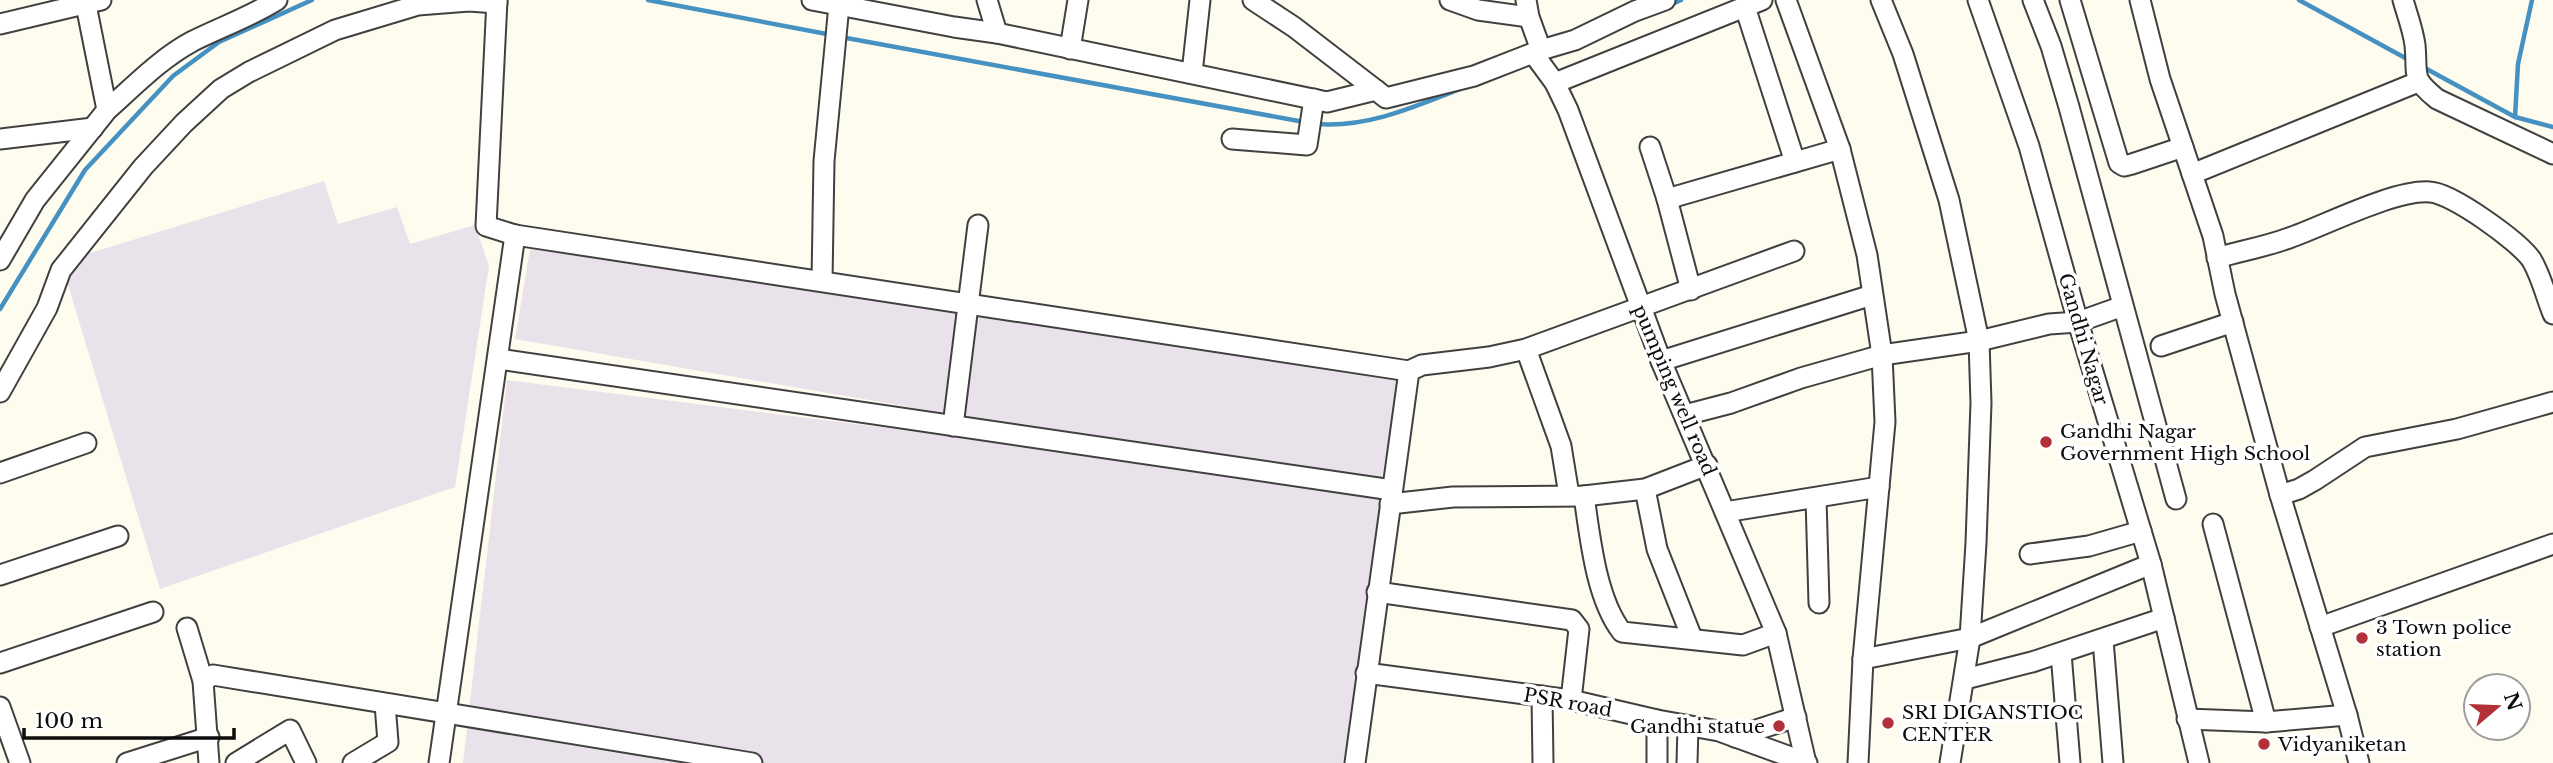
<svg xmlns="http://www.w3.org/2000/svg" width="2553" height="763" font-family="'Libre Baskerville',serif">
	<rect width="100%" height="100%" fill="#fefbef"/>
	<g fill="#eae2eb">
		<path d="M324,181L338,224L397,207L410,244L475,225L489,266L455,487L160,589L61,262Z"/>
		<path d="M530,249L1400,378L1380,488L515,339Z"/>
		<path d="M507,380L1388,491L1343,763H463Z"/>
	</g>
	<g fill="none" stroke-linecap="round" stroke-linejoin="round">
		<g stroke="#4591c2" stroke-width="4.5">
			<path d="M648,0L832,35"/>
			<path d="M2299,0L2409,60"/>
			<path d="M2532,0L2518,64L2515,117L2553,127"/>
			<path d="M1670,5L1681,0"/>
			<path d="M841,37L1304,122"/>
			<path d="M2423,67L2515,117"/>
			<path d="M1317,124C1367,128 1414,107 1460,89"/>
			<path d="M0,309L85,170L173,76L219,42L312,0"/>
		</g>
		<g stroke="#404040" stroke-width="23">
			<g id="minor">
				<path d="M497,0L486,226L515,235L1409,371L1422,365L1489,357L1526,349L1794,251"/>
				<path d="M812,0L954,27L997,33L1327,102L1376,90L1386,98L1474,76L1533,53"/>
				<path d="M987,0L997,33"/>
				<path d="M1253,0L1294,27L1376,90"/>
				<path d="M1450,0L1478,10L1529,17"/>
				<path d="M1526,0L1529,17L1541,50L1533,53L1555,83L1568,110L1661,361L1776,633L1806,763"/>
				<path d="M1786,0L1840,149L1867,255L1882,355L1885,422L1863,659L1858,763"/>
				<path d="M1881,0L1903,54L1949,200L1979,341L1981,403L1976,543L1970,638L1950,763"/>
				<path d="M1978,0L2029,146L2078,322L2151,564L2199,763"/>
				<path d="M2033,0L2051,46L2069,107L2176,499"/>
				<path d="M2070,0L2119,163L2124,166L2132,164L2183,147"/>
				<path d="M2140,0L2160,79L2213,236L2225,294L2280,495L2347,715L2359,763"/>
				<path d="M2403,0C2407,14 2413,30 2415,45C2418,76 2410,77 2437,99L2553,154"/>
				<path d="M1745,7L1795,162"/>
				<path d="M0,24L101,0"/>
				<path d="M1070,49L1078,0"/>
				<path d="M1541,50L1575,40L1635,11L1665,0"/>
				<path d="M1192,73L1200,0"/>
				<path d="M1555,83L1762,0"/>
				<path d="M107,110C134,86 161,58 193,41C221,27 250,17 277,0"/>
				<path d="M0,139L93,128"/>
				<path d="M1232,139L1307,145L1314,99"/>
				<path d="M1650,147L1667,199L1691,290"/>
				<path d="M2192,174L2418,82"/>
				<path d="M1667,199L1840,149"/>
				<path d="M2217,258C2240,251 2265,247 2289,238C2324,226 2395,189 2430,192C2452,193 2518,241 2531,259C2541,275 2546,297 2553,314"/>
				<path d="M0,260L35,200L107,110L85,0"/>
				<path d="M822,281L824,161L839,5"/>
				<path d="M2161,346L2233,322"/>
				<path d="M1526,349L1561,446L1569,495"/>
				<path d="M499,359L1392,490"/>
				<path d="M1661,361L1872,295"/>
				<path d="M0,392L47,308L61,270L143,167L184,123L221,89L249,72L335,30L418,5L469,1L497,3"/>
				<path d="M1685,415L1731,403L1801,378L1882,355L1979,341L2049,324L2078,322L2123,306"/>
				<path d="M953,426L978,225"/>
				<path d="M0,473L86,443"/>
				<path d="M1645,489L1657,549L1692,638"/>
				<path d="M2280,495L2299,489L2315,480L2365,447L2457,429L2553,402"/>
				<path d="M1584,496C1590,537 1596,599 1622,632L1743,645L1776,633"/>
				<path d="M1816,498L1819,603"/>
				<path d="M1390,504L1453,497L1584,496L1645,489L1707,465"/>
				<path d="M1725,512L1879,487"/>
				<path d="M2213,524L2266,722"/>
				<path d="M2030,554L2089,546L2141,531"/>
				<path d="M0,575L118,536"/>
				<path d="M1377,592L1572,620L1579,629L1571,700"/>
				<path d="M2320,627L2553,544"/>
				<path d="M187,628L203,681L209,763"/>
				<path d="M2103,640L2113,763"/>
				<path d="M2061,653L2070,763"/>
				<path d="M1863,659L1970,638L2151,564"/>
				<path d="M0,663L153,612"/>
				<path d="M1366,673L1571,700L1657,720L1719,731L1807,763"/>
				<path d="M1965,679L2032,662L2164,618"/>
				<path d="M203,681L213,675L752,763"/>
				<path d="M1542,696L1543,763"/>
				<path d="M0,707L20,763"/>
				<path d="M2187,719L2266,722L2347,715"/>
				<path d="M1735,737L1796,717"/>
				<path d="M127,763L209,737"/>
				<path d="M236,763L290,730L306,763"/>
				<path d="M353,763L388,742L385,704"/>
				<path d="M439,763L515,235"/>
				<path d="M1355,763L1409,371"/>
				<path d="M1657,763V720"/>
				<path d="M1687,763L1688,726"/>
			</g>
		</g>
		<use href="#minor" stroke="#fff" stroke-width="19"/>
	</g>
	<g fill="#b23138" stroke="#fff" stroke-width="2.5">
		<circle cx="2046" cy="442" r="7"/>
		<circle cx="2362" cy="638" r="7"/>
		<circle cx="1888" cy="723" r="7"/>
		<circle cx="1779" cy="726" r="7"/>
		<circle cx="2264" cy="744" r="7"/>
	</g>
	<g text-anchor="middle" stroke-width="7" stroke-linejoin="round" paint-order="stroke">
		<g font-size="19" fill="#0d0d0d" stroke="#fff">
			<text transform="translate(2084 339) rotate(74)" y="7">Gandhi Nagar</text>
			<text transform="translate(1675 390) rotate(67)" y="7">pumping well road</text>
			<text transform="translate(1568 702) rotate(10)" y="7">PSR road</text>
		</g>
		<g font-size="19" fill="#0d0d0d" stroke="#fff" text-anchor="start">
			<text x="2060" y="438">Gandhi Nagar<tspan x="2060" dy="22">Government High School</tspan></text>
			<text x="2376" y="634">3 Town police<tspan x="2376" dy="22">station</tspan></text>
			<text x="1902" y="719">SRI DIGANSTIOC<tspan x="1902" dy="22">CENTER</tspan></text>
			<text x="1765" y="733" text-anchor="end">Gandhi statue</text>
			<text x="2278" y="751">Vidyaniketan</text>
		</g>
	</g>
	<g transform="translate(2497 707) rotate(71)"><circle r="33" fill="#ffffff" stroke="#9e9e9e" stroke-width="2"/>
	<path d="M0-5L12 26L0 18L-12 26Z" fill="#b23138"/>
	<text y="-10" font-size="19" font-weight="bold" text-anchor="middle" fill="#0d0d0d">N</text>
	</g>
	<path d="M24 728v10h210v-10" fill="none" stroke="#0d0d0d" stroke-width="3.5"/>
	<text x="35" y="728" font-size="21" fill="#0d0d0d" stroke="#ffffff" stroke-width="5" paint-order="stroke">100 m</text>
</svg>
